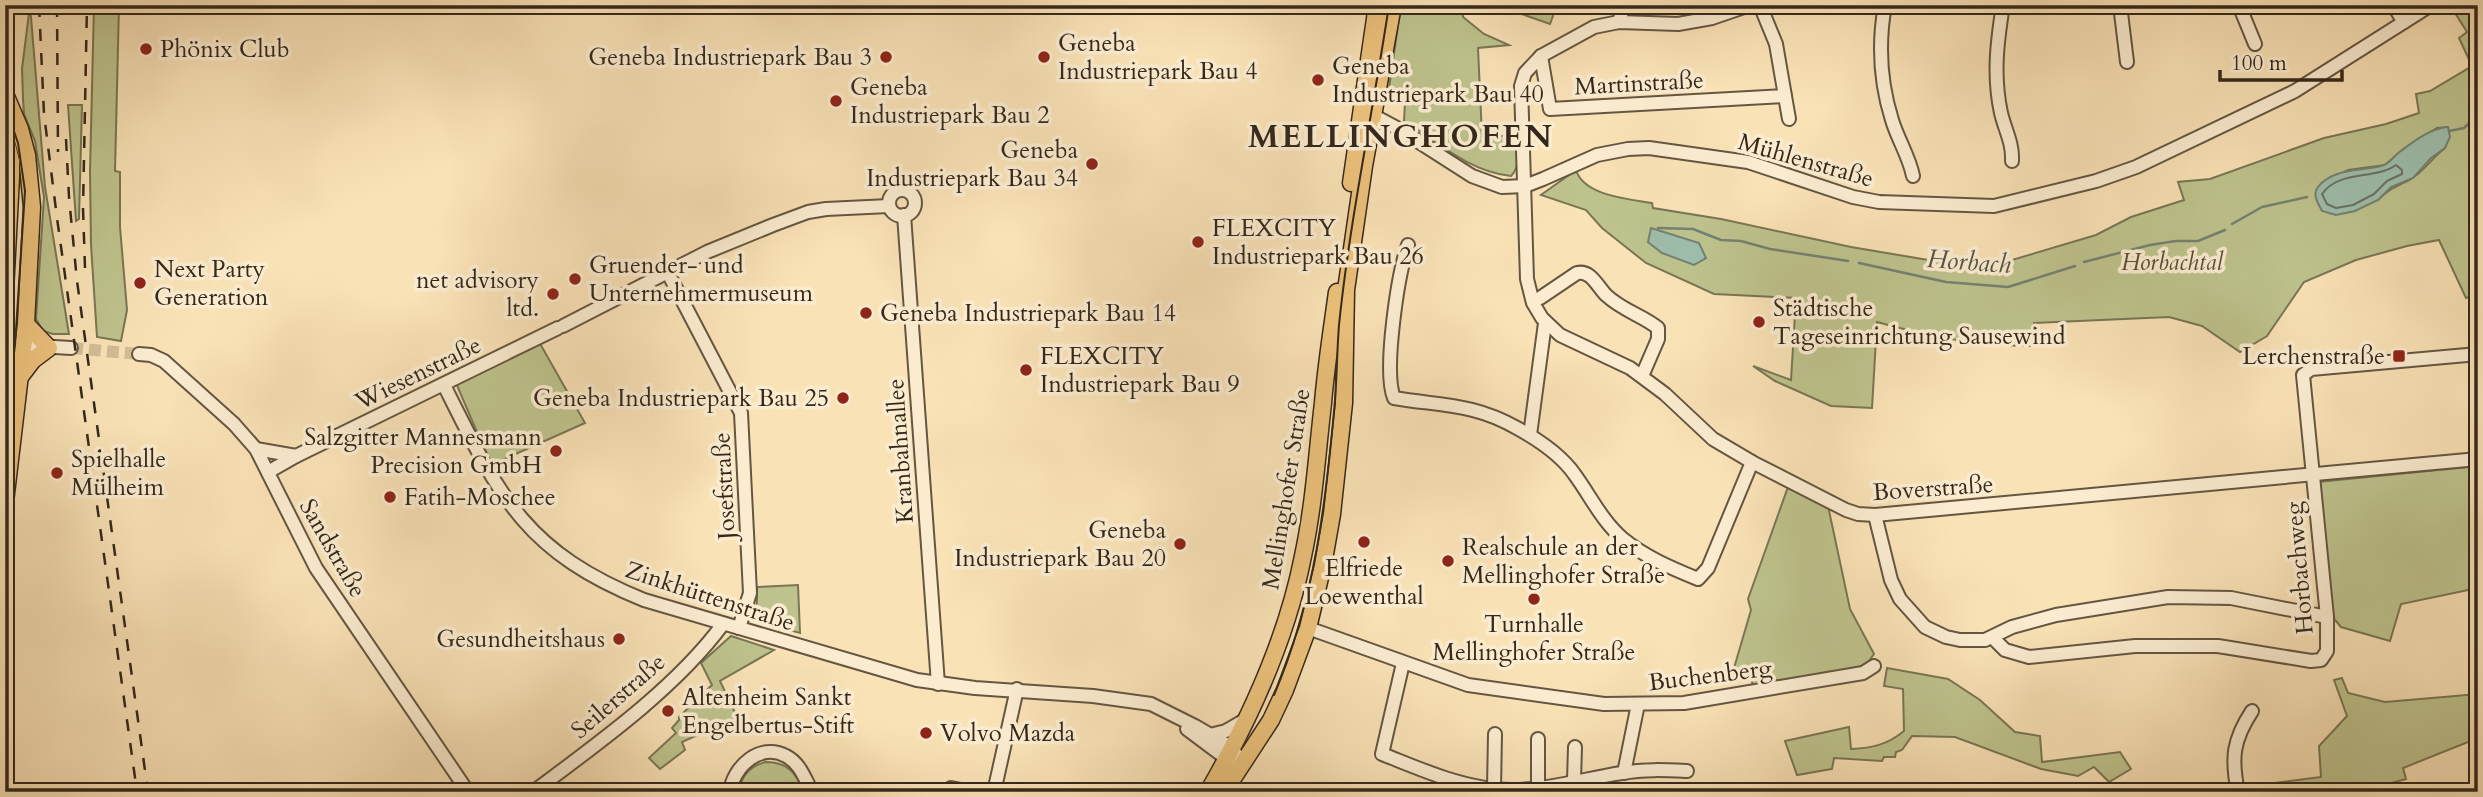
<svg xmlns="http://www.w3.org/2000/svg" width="2483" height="797" font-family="Cardo,serif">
	<rect width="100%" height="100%" fill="#f9e2b6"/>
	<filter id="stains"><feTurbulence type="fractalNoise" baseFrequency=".00286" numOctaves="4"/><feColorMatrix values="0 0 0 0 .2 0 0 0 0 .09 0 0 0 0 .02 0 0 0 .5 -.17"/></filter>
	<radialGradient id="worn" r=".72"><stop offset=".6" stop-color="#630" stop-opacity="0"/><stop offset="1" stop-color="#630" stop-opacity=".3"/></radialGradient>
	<g fill="#bec38d" stroke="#797654" stroke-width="2" fill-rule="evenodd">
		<path d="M30,5L45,187L69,334H53L43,331L36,319L44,197L35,141L24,114L23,99L22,69Z"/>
		<path d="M94,5H119L115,171L120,172V227L127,310L121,341L97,337L91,245L90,171Z"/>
		<path d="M1401,5H1462L1463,17L1484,34L1509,45L1478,48L1482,136H1517C1517,150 1521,166 1511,176C1470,172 1437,142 1404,121L1405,103L1389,88Z"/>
		<path d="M1496,5H1557L1550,24Z"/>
		<path d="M2450,5H2472L2478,16V112L2473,115V119L2478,121V294L2466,298L2439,240L2407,246L2356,260L2304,282L2267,336L2240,352L2202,326L2169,317L2034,323L2033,346C1976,346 1932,337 1877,322L1872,408L1831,406L1775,381L1753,366L1791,380L1796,298L1714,294L1646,263L1602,228L1586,210L1541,195L1576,170C1584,196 1629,199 1652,203L1653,208L1721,219L1851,247L1952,264L1992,266L2096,235L2131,217L2184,200L2178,182L2210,179L2324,138L2386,124L2419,113L2416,94L2430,91L2472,66L2459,38L2467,32ZM2448,127L2445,148C2433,157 2423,172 2411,179C2396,187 2391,187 2378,200L2322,183L2348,170L2385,165L2402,150L2437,128Z"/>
		<path d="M68,105H82L79,219L76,221Z"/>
		<path d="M538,340L585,423L491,465L456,383Z"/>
		<path d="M2478,466V588L2401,604L2390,641L2341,627L2331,615L2318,482Z"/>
		<path d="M1788,487L1828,506L1850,609L1874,654L1866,665L1830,675L1753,689L1751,674L1734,668L1751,610L1748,599Z"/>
		<path d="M798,585L800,633L753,620L757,602V587Z"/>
		<path d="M731,636L774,650L720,681L739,721L719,731L717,726L682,742L685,750L660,769L649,758L676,733L672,728L679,720V717L712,685L701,663Z"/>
		<path d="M1887,668L1948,679L1980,700L2015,732L2040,736L2042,762L2120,752L2131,769L2109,782L2094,767L2078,776L2041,769L1955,737L1912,736L1902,750L1896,752L1895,757H1884L1882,761L1834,758L1832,769L1797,775L1785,741L1849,727L1851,749C1872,748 1887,745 1904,731L1903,689L1884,686Z"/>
		<path d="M2342,678L2348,693L2385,702L2478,694V738L2403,768L2406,779L2359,792H2245V787L2321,777L2319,746L2347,716L2334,680Z"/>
		<path d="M766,762C788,762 796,773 805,792H739C741,775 750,766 766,762Z"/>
	</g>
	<g fill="#9ebeac" stroke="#748272" stroke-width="2">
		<path d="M2448,127L2450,137L2445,148L2431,158L2413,178L2391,187L2378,200L2355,211L2336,215L2322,211C2318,203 2312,195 2318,187C2333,167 2364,172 2384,165C2390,163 2395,155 2401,151C2414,141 2431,128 2448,127Z"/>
		<path d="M1651,228L1699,243L1706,258L1694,265L1662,253L1648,242Z"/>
	</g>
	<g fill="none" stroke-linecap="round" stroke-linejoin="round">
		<path stroke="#697364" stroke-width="2" d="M2396,165L2402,170V174L2387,181L2374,194L2353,205L2336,208L2327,204L2322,194C2338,170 2375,180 2396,165Z"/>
		<g stroke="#748272" stroke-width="2.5">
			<path d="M2449,131L2464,128L2473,119"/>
			<path d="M2232,224L2262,207L2307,197"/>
			<path d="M1658,228L1693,229L1721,240L1741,241L1770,249L1848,261"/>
			<path d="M2084,262L2150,245L2176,241H2198L2225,230"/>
			<path d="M1859,263L1946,282L2008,287L2075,266"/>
		</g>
		<path stroke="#d2bd97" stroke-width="12" stroke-dasharray="12 6" stroke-linecap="butt" d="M71,348L139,354"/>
		<g stroke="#655642" stroke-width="16">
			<g id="minor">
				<path d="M1750,5L1712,18L1678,24L1619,22L1594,27L1541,56L1525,73L1521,86L1527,279L1533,303L1542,318L1560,335L1630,368L1665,394L1713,439L1752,462L1846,510L1858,514L1875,515L2478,459"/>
				<path d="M1885,5C1878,44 1880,82 1892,120C1898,140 1909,156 1913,176"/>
				<path d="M2003,5C1997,43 1993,76 2001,113C2005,130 2013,143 2012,161"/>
				<path d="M2120,5L2127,62"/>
				<path d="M2239,5L2255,44"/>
				<path d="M2393,5L2404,22"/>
				<path d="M1619,22L1624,5"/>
				<path d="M1541,56L1550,109L1785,96L1776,44L1760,5"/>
				<path d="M1785,96L1789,119"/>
				<path d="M1367,112L1397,128L1472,176L1502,187L1525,186L1543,179L1597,155L1628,149L1649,148L1748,162L1853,197L1879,202L1994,206L2096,181L2136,167L2295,91L2431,5"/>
				<circle cx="902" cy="203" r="13"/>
				<path d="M904,215L938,684"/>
				<path d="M1408,245C1398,274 1383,371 1394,398C1441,406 1473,403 1517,428C1537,439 1562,456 1575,475C1591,497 1602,521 1623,539C1645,557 1671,568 1698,579L1708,568L1752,462"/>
				<path d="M668,273L741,413L750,593L739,628"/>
				<path d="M1540,298L1577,273C1591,270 1597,286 1606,295C1623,311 1642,315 1658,328V339L1642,376"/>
				<path d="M563,326L707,252L773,225L808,212L826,209L889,206"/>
				<path d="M5,344L71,348"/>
				<path d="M139,354L151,355L164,361L234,424L256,449L316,568L468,792"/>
				<path d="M444,385C499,495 523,551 644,600L917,680L975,688L1093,696L1151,704L1195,726L1224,743L1236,754"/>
				<path d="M1530,435L1545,323"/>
				<path d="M256,449L296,456"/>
				<path d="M268,472L296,456L558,328"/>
				<path d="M1875,515L1891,580L1900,599L1925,627L1946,637L1960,640H1985L2012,627L2056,615L2168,597L2231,598L2327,617"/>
				<path d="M1308,628L1468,685L1604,704L1684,703L1863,673L1874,666"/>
				<path d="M1993,638L2005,650L2029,657L2135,646H2218L2311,661L2321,660L2327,651V617L2303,375L2311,369L2478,354"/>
				<path d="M1403,663L1382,754C1418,768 1455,785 1494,789C1537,794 1581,779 1622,773C1644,769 1665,770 1687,771"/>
				<path d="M1187,729L1219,753L1235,762"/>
				<path d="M1210,735L1226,731L1245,720"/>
				<path d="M1538,739V788"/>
				<path d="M1624,773L1638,704"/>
				<path d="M1574,781L1575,747"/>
				<path d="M951,788L971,792"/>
				<path d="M1494,789L1495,734"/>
				<path d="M533,792C596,745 676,688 723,624"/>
				<path d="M730,792C733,767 760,742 786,756C800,763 805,779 812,792"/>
				<path d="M994,792L1017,689"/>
				<path d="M2238,792C2231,758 2233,740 2252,711"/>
			</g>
		</g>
		<g stroke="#34281b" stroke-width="19">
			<g id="major">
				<path d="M5,94L20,129L27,155L32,207L26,324L5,502"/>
				<path d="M5,137L11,161V177L5,291"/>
				<path d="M1351,183L1377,5"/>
				<path d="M20,377L33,360L49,348L26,324"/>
				<path d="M1208,792C1250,719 1287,638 1303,556C1314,505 1317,454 1323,403C1326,366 1332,329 1337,292"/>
				<path d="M1224,792L1271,720L1285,690L1308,628L1323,565L1332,514L1344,403L1346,290L1364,166L1393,5"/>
			</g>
		</g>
		<use href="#minor" stroke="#fbecd0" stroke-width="12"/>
		<use href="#major" stroke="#ecc17b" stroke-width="16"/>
		<g stroke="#34281b" stroke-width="2">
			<path d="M5,105L18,143L25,191L15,345L5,422"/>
			<path d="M1274,695C1315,599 1326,503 1335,400C1337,375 1337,350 1339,325C1350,218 1373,112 1389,5"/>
		</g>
		<g stroke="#34281b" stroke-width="2.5" stroke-dasharray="12 12" stroke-linecap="butt">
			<path d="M39,5L44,114L57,218L137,792"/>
			<path d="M57,5L58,152"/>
			<path d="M66,139L69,197L77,281L148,792"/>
			<path d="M85,268L83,208L87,5"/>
		</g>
	</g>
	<g fill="#8f2418" stroke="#fbecd0" stroke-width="2.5">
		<circle cx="146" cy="49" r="7"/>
		<circle cx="886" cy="57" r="7"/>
		<circle cx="1044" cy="57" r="7"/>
		<circle cx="1318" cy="80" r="7"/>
		<circle cx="836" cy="101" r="7"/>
		<circle cx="1092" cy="164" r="7"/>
		<circle cx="1198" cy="242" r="7"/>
		<circle cx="575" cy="279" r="7"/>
		<circle cx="140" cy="283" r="7"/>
		<circle cx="553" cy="294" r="7"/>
		<circle cx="866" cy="313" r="7"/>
		<circle cx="1759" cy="322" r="7"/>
		<rect x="2392" y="349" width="14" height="14" rx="3.5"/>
		<circle cx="1026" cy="370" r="7"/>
		<circle cx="843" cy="398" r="7"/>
		<circle cx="556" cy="451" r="7"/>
		<circle cx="57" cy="473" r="7"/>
		<circle cx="390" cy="497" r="7"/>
		<circle cx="1364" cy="542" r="7"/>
		<circle cx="1180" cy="544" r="7"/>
		<circle cx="1448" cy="561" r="7"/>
		<circle cx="1534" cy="599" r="7"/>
		<circle cx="619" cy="639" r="7"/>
		<circle cx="668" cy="711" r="7"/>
		<circle cx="926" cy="733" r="7"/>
	</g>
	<g text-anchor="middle" stroke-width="7" stroke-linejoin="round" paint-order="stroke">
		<g font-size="24" fill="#34281b" stroke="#fbecd0" text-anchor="start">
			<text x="1058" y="51">Geneba<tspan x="1058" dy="28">Industriepark Bau 4</tspan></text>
			<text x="160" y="57">Phönix Club</text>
			<text x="872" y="65" text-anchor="end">Geneba Industriepark Bau 3</text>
			<text x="1332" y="74">Geneba<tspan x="1332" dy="28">Industriepark Bau 40</tspan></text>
			<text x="850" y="95">Geneba<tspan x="850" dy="28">Industriepark Bau 2</tspan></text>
			<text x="1078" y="158" text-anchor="end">Geneba<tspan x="1078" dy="28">Industriepark Bau 34</tspan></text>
			<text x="1212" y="236">FLEXCITY<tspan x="1212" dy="28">Industriepark Bau 26</tspan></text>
			<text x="589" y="273">Gruender- und<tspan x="589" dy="28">Unternehmermuseum</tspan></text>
			<text x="154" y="277">Next Party<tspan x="154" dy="28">Generation</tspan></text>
			<text x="539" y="288" text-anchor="end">net advisory<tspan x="539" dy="28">ltd.</tspan></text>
			<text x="1773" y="316">Städtische<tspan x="1773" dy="28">Tageseinrichtung Sausewind</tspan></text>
			<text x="880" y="321">Geneba Industriepark Bau 14</text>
			<text x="1040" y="364">FLEXCITY<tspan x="1040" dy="28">Industriepark Bau 9</tspan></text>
			<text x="2385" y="364" text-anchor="end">Lerchenstraße</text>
			<text x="829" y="406" text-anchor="end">Geneba Industriepark Bau 25</text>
			<text x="542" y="445" text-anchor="end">Salzgitter Mannesmann<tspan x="542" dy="28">Precision GmbH</tspan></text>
			<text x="71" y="467">Spielhalle<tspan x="71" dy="28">Mülheim</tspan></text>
			<text x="404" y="505">Fatih-Moschee</text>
			<text x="1166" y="538" text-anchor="end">Geneba<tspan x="1166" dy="28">Industriepark Bau 20</tspan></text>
			<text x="1462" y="555">Realschule an der<tspan x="1462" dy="28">Mellinghofer Straße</tspan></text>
			<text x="1364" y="576" text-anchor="middle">Elfriede<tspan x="1364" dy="28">Loewenthal</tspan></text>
			<text x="1534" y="632" text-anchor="middle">Turnhalle<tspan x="1534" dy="28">Mellinghofer Straße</tspan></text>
			<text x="605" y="647" text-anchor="end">Gesundheitshaus</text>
			<text x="682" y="705">Altenheim Sankt<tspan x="682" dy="28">Engelbertus-Stift</tspan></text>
			<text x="940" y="741">Volvo Mazda</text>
		</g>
		<g font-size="24" fill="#34281b" stroke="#fbecd0">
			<text transform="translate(1639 83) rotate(-3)" y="8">Martinstraße</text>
			<text transform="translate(1806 160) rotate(16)" y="8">Mühlenstraße</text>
			<text transform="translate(418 373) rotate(-26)" y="8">Wiesenstraße</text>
			<text transform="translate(900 451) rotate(-94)" y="8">Kranbahnallee</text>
			<text transform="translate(724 486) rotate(-93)" y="8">Josefstraße</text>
			<text transform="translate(1933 488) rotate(-4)" y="8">Boverstraße</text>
			<text transform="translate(1286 489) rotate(-81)" y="8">Mellinghofer Straße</text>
			<text transform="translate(333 548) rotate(60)" y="8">Sandstraße</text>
			<text transform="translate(2299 568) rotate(-95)" y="8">Horbachweg</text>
			<text transform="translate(710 596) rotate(18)" y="8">Zinkhüttenstraße</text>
			<text transform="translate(1710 675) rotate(-7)" y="8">Buchenberg</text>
			<text transform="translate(618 696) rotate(-41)" y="8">Seilerstraße</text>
		</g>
		<g font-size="24" font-style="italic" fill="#564f38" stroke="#fbecd0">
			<text x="2172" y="270">Horbachtal</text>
		</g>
		<g font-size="26" font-style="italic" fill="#545546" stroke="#fbecd0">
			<text transform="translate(1969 261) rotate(4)" y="9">Horbach</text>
		</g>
		<g font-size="32" font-weight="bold" letter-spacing="2" fill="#34281b" stroke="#fbecd0">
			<text x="1401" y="147">MELLINGHOFEN</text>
		</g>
	</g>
	<rect width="2483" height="797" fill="none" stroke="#f9e2b6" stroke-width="28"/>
	<rect x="7" y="7" width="2469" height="783" fill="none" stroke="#34281b" stroke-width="3.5"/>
	<rect x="14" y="14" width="2455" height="769" fill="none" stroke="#34281b" stroke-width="2"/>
	<path d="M2220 70v10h122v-10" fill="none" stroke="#34281b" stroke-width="3.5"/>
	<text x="2231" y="70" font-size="21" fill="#34281b" stroke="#fbecd0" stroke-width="5" paint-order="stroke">100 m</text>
	<rect width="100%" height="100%" filter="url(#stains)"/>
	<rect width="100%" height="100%" fill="url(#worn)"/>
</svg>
